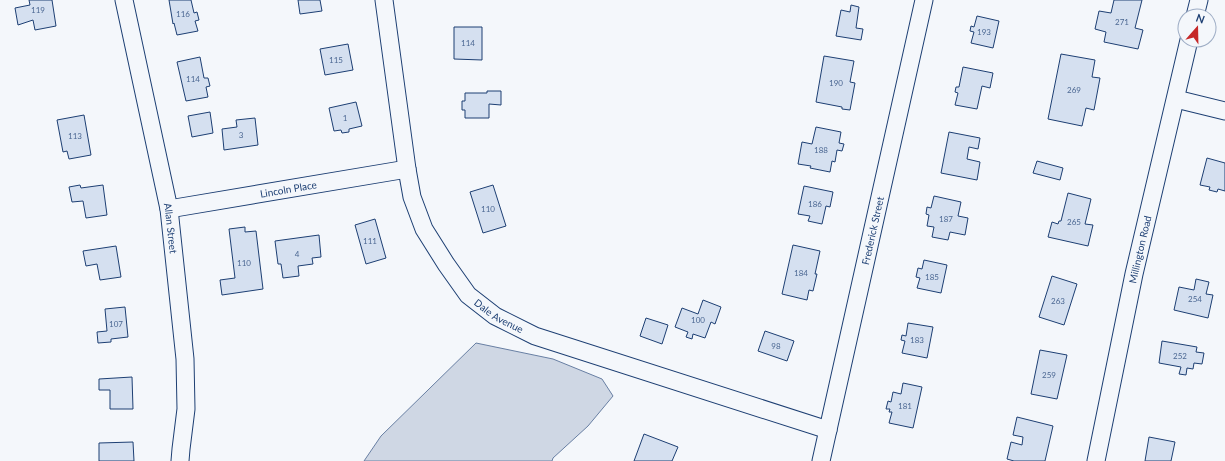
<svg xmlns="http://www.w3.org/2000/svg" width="1225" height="461" font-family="Lato,sans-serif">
	<rect width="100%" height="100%" fill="#f4f7fb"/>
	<path fill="#cfd7e4" stroke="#687fa3" d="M476,343L553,359L602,379L613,396L588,426L553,458L552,461H364L381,436Z"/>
	<g fill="#d5e0f0" stroke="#1d3f73">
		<path d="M29,0H52L56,26L35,30L33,20L18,25L15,8L30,5Z"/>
		<path d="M169,0H191L194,13L197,12L199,20L195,21L198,31L177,35L174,23L173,24Z"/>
		<path d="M298,0H320L322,11L300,14Z"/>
		<path d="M1114,0H1142L1135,28L1143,30L1138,49L1104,42L1106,32L1095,29L1099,11L1111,13Z"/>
		<path d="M851,5L859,7L856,28L863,29L861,40L836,36L841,10L850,12Z"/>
		<path d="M977,16L999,21L993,48L971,43L974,32L970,31L971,26L974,27Z"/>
		<path d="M454,27H482V60L454,59Z"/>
		<path d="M348,44L353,70L325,75L320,49Z"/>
		<path d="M1061,54L1095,60L1092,77L1100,78L1094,110L1086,108L1082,126L1048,119Z"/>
		<path d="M824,56L854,61L850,82L855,83L850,110L842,109V107L816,102Z"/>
		<path d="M200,57L204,78H208L210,86L206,87L208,97L186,101L177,62Z"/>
		<path d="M963,67L993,73L990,88L982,86L977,109L955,105L958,93L955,92L956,87H959Z"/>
		<path d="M487,91H501V105L489,104V118H465V110H462V101H465V93H487Z"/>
		<path d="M356,102L362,126L349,129V132L342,133L341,130L334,131L329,108Z"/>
		<path d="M210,112L213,133L192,137L188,116Z"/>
		<path d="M84,115L91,155L69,159L67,151L63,152L57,120Z"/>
		<path d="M255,118L258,145L224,150L222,129L237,127L236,120Z"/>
		<path d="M816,127L841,132L839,143L844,144L842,151L837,150L835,162L832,161L830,172L810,168L811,166L798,164L802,142L812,144Z"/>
		<path d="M949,132L980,138L978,149L969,147L967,159L980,162L977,180L941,173Z"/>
		<path d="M1207,158L1225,163V191L1218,189L1217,192L1209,190L1210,187L1200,185Z"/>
		<path d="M1037,161L1063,168L1060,180L1033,173Z"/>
		<path d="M80,185L81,188L103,185L107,215L86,218L83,201L72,202L69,187Z"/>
		<path d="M493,185L506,226L483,233L470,192Z"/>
		<path d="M804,186L833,192L830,207L826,206L822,224L808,221L810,216L798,214Z"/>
		<path d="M1068,193L1091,199L1085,224L1093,225L1088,246L1048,237L1052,222L1058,224L1059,221H1061Z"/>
		<path d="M934,196L961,202L958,216L968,218L965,235L950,232L948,240L932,237L934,227L927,226L929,215L926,214L927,207L931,208Z"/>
		<path d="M375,219L386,258L366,264L355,225Z"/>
		<path d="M245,227V232L256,231L263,289L222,295L220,280L235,278L229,229Z"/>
		<path d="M319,235L321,257L312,258L313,264L298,266L299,276L283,278L281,264H278L275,241Z"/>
		<path d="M793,245L820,251L815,274H817L813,291L809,290L807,300L782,294Z"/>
		<path d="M116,246L121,277L100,280L97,264L86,266L83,251Z"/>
		<path d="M924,260L947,265L941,293L917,288L920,278L916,277L918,268L922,269Z"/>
		<path d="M1052,276L1077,284L1064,325L1039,317Z"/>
		<path d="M1196,279L1209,282L1206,294L1213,295L1208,318L1174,310L1179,287L1194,290Z"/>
		<path d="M703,300L721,307L715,324L711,322L705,338L693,334L692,339L686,337L688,332L675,327L682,308L698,314Z"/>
		<path d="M125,307L128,337L111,339V342L98,343L97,332L107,331L105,309Z"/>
		<path d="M646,318L668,325L662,344L640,336Z"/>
		<path d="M908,323L933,327L927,358L902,353L905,341L901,340L902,335L906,336Z"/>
		<path d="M765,331L794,341L787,361L758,351Z"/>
		<path d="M1162,341L1197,347L1196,352L1204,353L1202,364L1194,363L1193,369L1187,368L1186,375L1179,374L1181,367L1159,363Z"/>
		<path d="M1040,350L1067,355L1057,399L1031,394Z"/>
		<path d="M132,377L133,409H110V390H99V379Z"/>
		<path d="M903,383L922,387L913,428L889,423L892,412H889L890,409H886L888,401L891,402L893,392L901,394Z"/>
		<path d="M1017,417L1053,426L1045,461H1014L1007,459L1011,442L1022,445L1023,437L1013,435Z"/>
		<path d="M644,434L678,447L672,461H634Z"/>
		<path d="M1149,437L1175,442L1171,461H1145Z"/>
		<path d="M133,442L134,461H99V443Z"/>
	</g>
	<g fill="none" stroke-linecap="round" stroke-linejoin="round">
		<g stroke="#1d3f73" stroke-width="19">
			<g id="minor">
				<path id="s1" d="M124,0L169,209L185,359L186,409L181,449L180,461"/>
				<path id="s2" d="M384,0L407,169L412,197L424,229L446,264L468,295L495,316L535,336L828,430"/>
				<path d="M1195,16L1199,0"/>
				<path d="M1176,99L1225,111"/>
				<path id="s3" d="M169,209L407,169"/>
				<path id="s4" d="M821,461L924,0"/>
				<path id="s5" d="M1096,461L1134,274L1189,40"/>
			</g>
		</g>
		<use href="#minor" stroke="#f4f7fb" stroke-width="17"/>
	</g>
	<g text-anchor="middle" stroke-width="3" stroke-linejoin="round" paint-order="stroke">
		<g font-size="8" fill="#4b6792">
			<text x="38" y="13">119</text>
			<text x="183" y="17">116</text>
			<text x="1122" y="25">271</text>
			<text x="984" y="35">193</text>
			<text x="468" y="46">114</text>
			<text x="336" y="63">115</text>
			<text x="193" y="82">114</text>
			<text x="836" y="86">190</text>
			<text x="1074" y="93">269</text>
			<text x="345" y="121">1</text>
			<text x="241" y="138">3</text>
			<text x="75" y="139">113</text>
			<text x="821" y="153">188</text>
			<text x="815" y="207">186</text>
			<text x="488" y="212">110</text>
			<text x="946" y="222">187</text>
			<text x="1074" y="225">265</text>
			<text x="370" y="244">111</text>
			<text x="297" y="257">4</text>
			<text x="244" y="266">110</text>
			<text x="801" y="276">184</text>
			<text x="932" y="280">185</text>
			<text x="1195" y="302">254</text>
			<text x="1058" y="304">263</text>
			<text x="698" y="323">100</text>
			<text x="116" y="327">107</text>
			<text x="917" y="343">183</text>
			<text x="776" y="349">98</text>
			<text x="1180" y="359">252</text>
			<text x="1049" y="378">259</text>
			<text x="905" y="409">181</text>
		</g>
		<g font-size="10" fill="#1d3f73" stroke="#f4f7fb">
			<text dy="4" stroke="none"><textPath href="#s3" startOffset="121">Lincoln Place</textPath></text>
			<text dy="4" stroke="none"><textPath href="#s1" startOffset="233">Allan Street</textPath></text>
			<text dy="4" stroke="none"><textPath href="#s4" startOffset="236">Frederick Street</textPath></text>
			<text dy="4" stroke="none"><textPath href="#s5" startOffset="216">Millington Road</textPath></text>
			<text dy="4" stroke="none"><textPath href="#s2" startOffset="350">Dale Avenue</textPath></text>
		</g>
	</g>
	<g transform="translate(1197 28) rotate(20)"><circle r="19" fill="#f4f7fb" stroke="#9eadc5"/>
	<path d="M0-3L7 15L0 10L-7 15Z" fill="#c62828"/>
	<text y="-6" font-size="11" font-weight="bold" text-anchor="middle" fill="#1d3f73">N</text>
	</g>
</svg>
